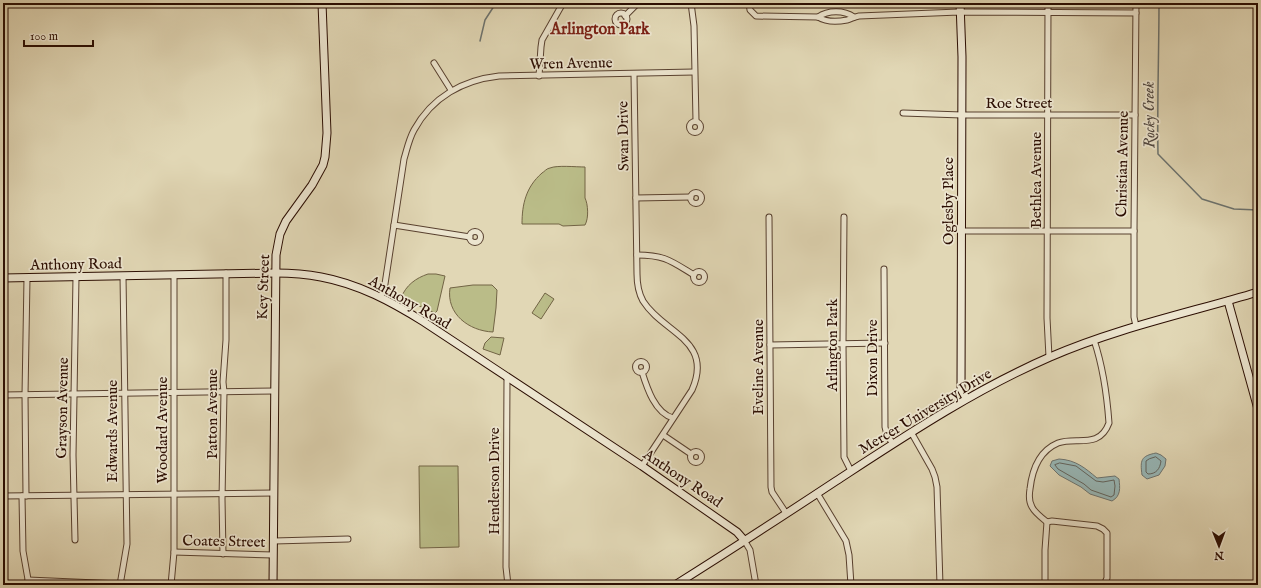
<svg xmlns="http://www.w3.org/2000/svg" width="1261" height="588" font-family="'IM FELL English',serif">
	<rect width="100%" height="100%" fill="#e1d7b5"/>
	<filter id="stains"><feTurbulence type="fractalNoise" baseFrequency=".005" numOctaves="4"/><feColorMatrix values="0 0 0 0 .2 0 0 0 0 .09 0 0 0 0 .02 0 0 0 .5 -.17"/></filter>
	<radialGradient id="worn" r=".72"><stop offset=".6" stop-color="#630" stop-opacity="0"/><stop offset="1" stop-color="#630" stop-opacity=".3"/></radialGradient>
	<g fill="#babc88" stroke="#726445">
		<path d="M585,167V198C588,204 589,218 585,225L563,226L559,224H522C522,204 526,187 542,173C544,172 547,168 550,168C557,165 576,167 585,167Z"/>
		<path d="M428,274H436L445,276L437,311L435,313L401,298C406,285 416,278 428,274Z"/>
		<path d="M473,285H492L497,290L496,308L493,332C469,331 446,314 450,288Z"/>
		<path d="M545,293L554,299L541,319L532,313Z"/>
		<path d="M491,337L504,338L500,355L483,349L485,343Z"/>
		<path d="M419,466H458L459,547L420,548Z"/>
	</g>
	<g fill="#97b7b7" stroke="#6c736f">
		<path d="M1156,453L1161,455L1166,459L1165,466L1159,475L1147,479L1142,475C1140,460 1141,456 1156,453Z"/>
		<path d="M1059,459C1076,460 1085,468 1097,478L1115,476L1119,479C1120,488 1121,496 1112,501L1090,494L1081,487L1059,475L1050,466L1052,461Z"/>
	</g>
	<g fill="none" stroke-linecap="round" stroke-linejoin="round">
		<g stroke="#61625c" stroke-width="1">
			<path d="M1156,457L1161,461C1160,469 1156,474 1148,474L1146,472V461L1149,459Z"/>
			<path d="M1060,463L1076,466L1096,481L1103,482L1114,480L1115,486L1114,495L1111,497L1091,490L1084,484L1058,469L1055,465Z"/>
		</g>
		<g stroke="#6c736f" stroke-width="1.5">
			<path d="M1159,3C1159,53 1157,104 1158,154L1202,199L1234,209L1258,210"/>
			<path d="M480,41L485,20L496,3"/>
		</g>
		<g stroke="#58402f" stroke-width="7">
			<g id="street">
				<path d="M691,3L694,26L696,121"/>
				<path d="M749,3L750,10L756,16L818,17C826,22 837,22 847,20C851,19 854,17 859,16L959,12L1136,13"/>
				<path d="M1048,3L1047,318L1049,357"/>
				<circle cx="621" cy="19" r="6"/>
				<path d="M625,16L638,3"/>
				<path d="M818,17C828,10 844,10 854,17"/>
				<path d="M434,63L451,90"/>
				<path d="M634,74L637,274C637,284 638,292 643,301C663,333 714,340 692,390L642,466"/>
				<path d="M539,76L541,47L542,40L563,3"/>
				<path d="M903,113L962,115H1135"/>
				<circle cx="695" cy="127" r="5.5"/>
				<circle cx="696" cy="198" r="5.5"/>
				<path d="M636,198L691,197"/>
				<path d="M769,217L771,487L772,492L786,513"/>
				<path d="M844,217L843,344L844,457L851,471"/>
				<path d="M394,225L470,237"/>
				<path d="M962,231H1134"/>
				<circle cx="475" cy="237" r="5.5"/>
				<path d="M637,255C665,255 671,261 694,275"/>
				<path d="M884,269L885,427L887,435L893,444"/>
				<circle cx="699" cy="277" r="5.5"/>
				<path d="M381,296L385,284L404,159C407,149 409,139 414,130C432,97 463,80 499,76L694,72"/>
				<path d="M1136,326L1134,317V231L1136,3"/>
				<path d="M1094,340C1103,367 1107,395 1109,423C1099,450 1076,436 1058,443C1039,451 1032,471 1030,489C1029,495 1029,502 1032,507C1035,513 1042,518 1047,522L1052,521L1097,526L1103,529L1107,533V578L1104,585"/>
				<path d="M770,345L885,343"/>
				<circle cx="641" cy="367" r="5.5"/>
				<path d="M642,372C647,388 655,413 673,418"/>
				<path d="M507,378L506,567L508,585"/>
				<path d="M3,395L274,391"/>
				<path d="M911,432L932,469L935,477L937,487L940,585"/>
				<path d="M663,435L691,454"/>
				<circle cx="696" cy="457" r="5.5"/>
				<path d="M817,493L846,541L849,555L851,585"/>
				<path d="M3,496L274,493"/>
				<path d="M22,496L23,551L29,585"/>
				<path d="M26,496L25,395L27,278"/>
				<path d="M75,540L73,455L76,277"/>
				<path d="M744,540L750,550L756,585"/>
				<path d="M274,541L348,539"/>
				<path d="M174,552L273,555"/>
				<path d="M223,554L222,499L224,392L223,382L226,340V273"/>
				<path d="M28,580L120,584"/>
				<path d="M120,585L127,544L123,276"/>
				<path d="M171,585L174,552V275"/>
				<path d="M1045,585V550L1047,522"/>
			</g>
		</g>
		<g stroke="#2b0d02" stroke-width="9">
			<g id="secondary">
				<path d="M960,3L962,57L961,389L966,398"/>
				<path d="M3,278L275,273C290,273 306,274 321,277C359,284 392,302 424,322L642,466L737,532L744,540"/>
				<path d="M1228,301L1258,409"/>
				<path d="M273,585L276,255L280,234L286,221L312,185L323,165L325,157L327,133L322,3"/>
				<path d="M675,585C729,551 783,516 836,481C905,436 974,390 1050,357C1117,328 1188,313 1258,292"/>
			</g>
		</g>
		<use href="#street" stroke="#ece5cf" stroke-width="5"/>
		<use href="#secondary" stroke="#ece5cf" stroke-width="7"/>
	</g>
	<g text-anchor="middle" stroke-width="3.5" stroke-linejoin="round" paint-order="stroke">
		<g font-size="15" fill="#2b0d02" stroke="#ece5cf">
			<text transform="translate(571 63) rotate(-1)" y="5">Wren Avenue</text>
			<text x="1019" y="108">Roe Street</text>
			<text transform="translate(623 136) rotate(-91)" y="5">Swan Drive</text>
			<text transform="translate(1122 164) rotate(-89)" y="5">Christian Avenue</text>
			<text transform="translate(1036 180) rotate(-90)" y="5">Bethlea Avenue</text>
			<text transform="translate(948 201) rotate(-90)" y="5">Oglesby Place</text>
			<text transform="translate(76 264) rotate(-1)" y="5">Anthony Road</text>
			<text transform="translate(263 287) rotate(-88)" y="5">Key Street</text>
			<text transform="translate(410 302) rotate(30)" y="5">Anthony Road</text>
			<text transform="translate(832 345) rotate(-90)" y="5">Arlington Park</text>
			<text transform="translate(872 358) rotate(-90)" y="5">Dixon Drive</text>
			<text transform="translate(758 367) rotate(-90)" y="5">Eveline Avenue</text>
			<text transform="translate(62 408) rotate(-89)" y="5">Grayson Avenue</text>
			<text transform="translate(925 411) rotate(-31)" y="5">Mercer University Drive</text>
			<text transform="translate(212 414) rotate(-90)" y="5">Patton Avenue</text>
			<text transform="translate(162 430) rotate(-90)" y="5">Woodard Avenue</text>
			<text transform="translate(112 431) rotate(-90)" y="5">Edwards Avenue</text>
			<text transform="translate(683 478) rotate(34)" y="5">Anthony Road</text>
			<text transform="translate(494 481) rotate(-90)" y="5">Henderson Drive</text>
			<text transform="translate(224 541) rotate(1)" y="5">Coates Street</text>
		</g>
		<g font-size="16" font-weight="bold" fill="#7a1f14" stroke="#ece5cf">
			<text x="600" y="34">Arlington Park</text>
		</g>
		<g font-size="16" font-style="italic" fill="#514841" stroke="#ece5cf">
			<text transform="translate(1148 115) rotate(-91)" y="6">Rocky Creek</text>
		</g>
	</g>
	<rect width="1261" height="588" fill="none" stroke="#e1d7b5" stroke-width="16"/>
	<rect x="4" y="4" width="1253" height="580" fill="none" stroke="#2b0d02" stroke-width="2"/>
	<rect x="8" y="8" width="1245" height="572" fill="none" stroke="#2b0d02"/>
	<g transform="translate(1219 546) rotate(179)" stroke="#ece5cf" stroke-width="3" paint-order="stroke">
	<path d="M0-3L7 15L0 10L-7 15Z" fill="#2b0d02"/>
	<text y="-6" font-size="11" font-weight="bold" text-anchor="middle" fill="#2b0d02">N</text>
	</g>
	<path d="M24 40v6h69v-6" fill="none" stroke="#2b0d02" stroke-width="2"/>
	<text x="30" y="40" font-size="12" fill="#2b0d02" stroke="#ece5cf" stroke-width="3" paint-order="stroke">100 m</text>
	<rect width="100%" height="100%" filter="url(#stains)"/>
	<rect width="100%" height="100%" fill="url(#worn)"/>
</svg>
